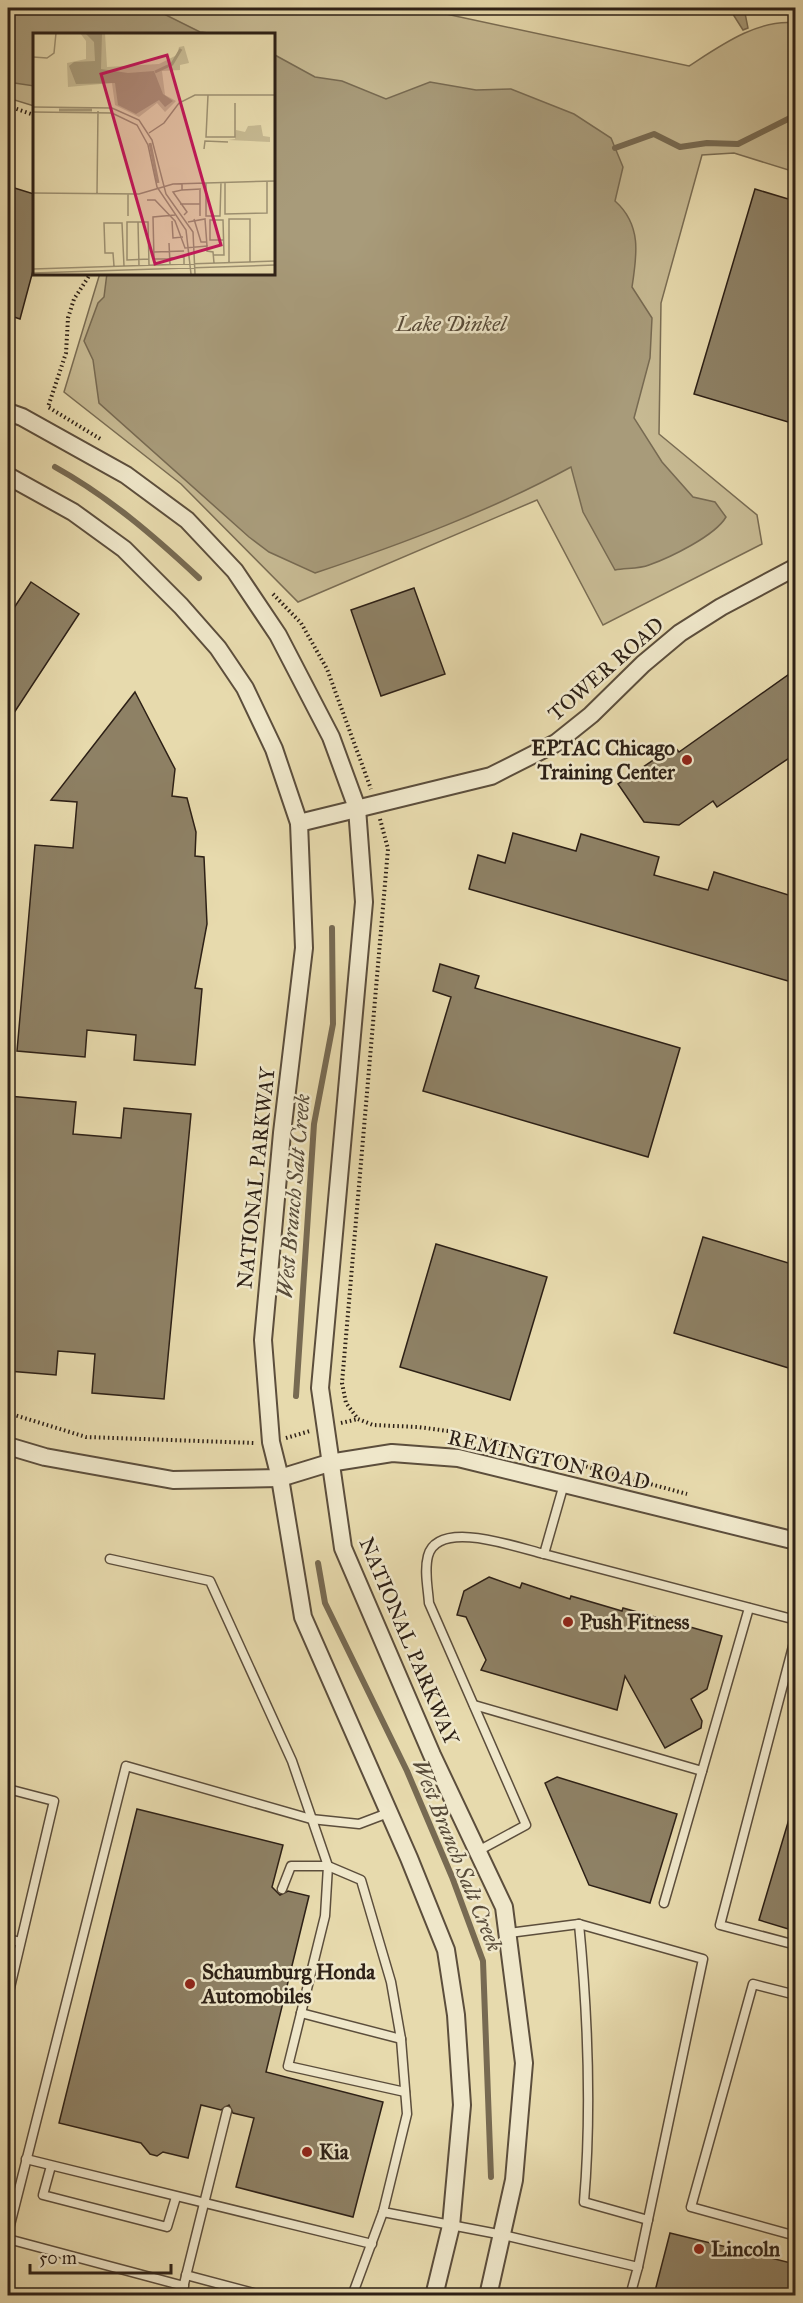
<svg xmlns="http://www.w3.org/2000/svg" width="803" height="2303" font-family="'IM FELL Great Primer',serif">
	<rect width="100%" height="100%" fill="#e7daad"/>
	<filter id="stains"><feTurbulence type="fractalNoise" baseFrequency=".00333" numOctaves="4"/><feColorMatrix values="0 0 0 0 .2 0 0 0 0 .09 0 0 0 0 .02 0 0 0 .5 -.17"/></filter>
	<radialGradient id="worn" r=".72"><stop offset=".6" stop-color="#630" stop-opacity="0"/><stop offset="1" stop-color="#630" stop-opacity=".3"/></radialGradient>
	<path fill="#c7ba93" stroke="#7a6d54" stroke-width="1.5" d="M8,8H418L689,66C720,46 757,19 795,23V172L734,153L702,155L661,303L659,434L757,515L762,544L603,625L537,500L298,602L181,484L64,392L100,273H273V34H34V106L8,98Z"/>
	<g fill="#a89b7a" stroke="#776a52" stroke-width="1.5">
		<path d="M8,8H152L200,32L217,34H34V86L8,82Z"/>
		<path d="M729,8H744L748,28L743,30Z"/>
		<path d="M273,54L315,77L342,81L386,99L430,82L476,90L511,89L574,114L611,138L623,167L615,201C642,225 637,255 632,287L652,318L650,358L634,418L662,462L693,497L715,502L726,517C715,536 669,558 649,565C639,569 626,568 615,570L583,512L571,467C490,511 402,544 315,573L269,552L249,537L99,403L93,360L84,341L98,303L104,297L107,273H273Z"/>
	</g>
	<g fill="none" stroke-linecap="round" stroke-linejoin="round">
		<g stroke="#776a52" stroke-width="6">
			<path d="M615,148L654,134L680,147L707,143L738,144L796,115"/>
			<path d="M55,467C109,497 154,536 199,578"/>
			<path d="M296,1396L314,1124L333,1024L332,928"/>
			<path d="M318,1563L325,1603L407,1771L452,1877L483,1961L491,2177"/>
		</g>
	</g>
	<g fill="#8e8165" stroke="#2d2016" stroke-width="1.5">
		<path d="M8,186L34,194V267L20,319L8,315Z"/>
		<path d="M755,189L795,201V424L694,394Z"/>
		<path d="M31,582L79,614L8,722V617Z"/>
		<path d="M414,588L445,674L381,696L351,610Z"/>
		<path d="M795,670V754L717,807L713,801L679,825L644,822L618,784L674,746L679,752Z"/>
		<path d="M135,692L175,769L172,796L187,798L196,832L195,856L204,857L207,924L195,988L202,989L195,1065L134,1060L136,1035L87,1030L85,1057L17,1051L35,845L73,848L77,802L51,800Z"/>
		<path d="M513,833L576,851L581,834L659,857L654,875L708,890L714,872L795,897V983L469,889L478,855L505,863Z"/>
		<path d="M440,964L479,976L475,988L680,1048L648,1157L423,1091L451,997L433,991Z"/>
		<path d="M8,1096L76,1102L73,1134L121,1138L124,1108L191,1114L164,1399L92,1393L95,1354L58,1351L56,1375L8,1371Z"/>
		<path d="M703,1237L795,1265V1370L674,1333Z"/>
		<path d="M436,1244L547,1277L510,1400L400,1367Z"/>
		<path d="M489,1577L520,1588L522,1583L570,1599L571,1596L622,1611L623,1608L722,1636L707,1689L691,1699L702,1721L701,1728L665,1748L625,1676L617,1710L481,1670L486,1660L466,1617L457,1615L464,1591Z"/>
		<path d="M557,1777L677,1814L650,1903L589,1885L545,1783Z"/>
		<path d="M137,1809L283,1845L272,1887L280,1895L288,1891L309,1896L266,2072L383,2102L353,2217L236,2187L254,2118L233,2113L229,2105L221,2110L201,2105L188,2158L163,2152L157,2156L150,2154L141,2143L59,2123Z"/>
		<path d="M792,1809L795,1810V1931L759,1920Z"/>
		<path d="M670,2233L795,2264V2295H654Z"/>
	</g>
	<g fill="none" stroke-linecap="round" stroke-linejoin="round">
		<g stroke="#5c4e3c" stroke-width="11">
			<g id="service">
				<path d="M544,1554L796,1620"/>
				<path d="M110,1559L210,1581L292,1761L328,1866L325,1916L288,2066L405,2092"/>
				<path d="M796,1635L720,1925L796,1945"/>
				<path d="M474,1705L702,1771"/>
				<path d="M8,1789L54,1801L8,1996"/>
				<path d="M478,1851L526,1825L429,1603C428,1588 424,1571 428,1556C438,1518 519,1548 544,1554L564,1484"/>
				<path d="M282,1889L291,1866H328L361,1880L391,1982L401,2039L407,2114L383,2212L503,2235L638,2267L630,2296"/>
				<path d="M664,1903L749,1608"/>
				<path d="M579,1924C588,2017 592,2108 584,2202L648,2220"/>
				<path d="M509,1933L579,1924L703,1959L638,2267"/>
				<path d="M8,1939L20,1942"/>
				<path d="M796,1995L753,1984L691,2207L796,2236"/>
				<path d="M301,2013L401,2039"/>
				<path d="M26,2159L372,2244"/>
				<path d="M51,2166L43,2195L167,2227L176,2197"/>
				<path d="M8,2233L126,1766L311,1819L359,1824L388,1813"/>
				<path d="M8,2239L184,2286"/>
				<path d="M186,2275L265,2296"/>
				<path d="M181,2296L227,2111"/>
				<path d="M352,2296L383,2212"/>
			</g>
		</g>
		<g stroke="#5c4e3c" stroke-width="20">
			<g id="minor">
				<path d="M8,412L22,417L126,475L187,520L235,571L278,635L331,737L357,808L364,902L320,1388L343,1548L432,1755L504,1907L524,2063L514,2180L488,2296"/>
				<path d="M8,476L73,512L124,549L181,606L218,648L245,688L274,749L299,823L304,948L282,1133L263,1340L271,1442L280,1478L303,1617L409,1858L446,1950L456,2015L462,2105L451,2226L434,2296"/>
				<path d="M299,823L491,776L556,743L591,715L643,664L680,633L721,607L796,567"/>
				<path d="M8,1446L45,1457L173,1480L280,1478L329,1463L392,1453L458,1458L796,1541"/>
			</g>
		</g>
		<g stroke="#2d2016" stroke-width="4" stroke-dasharray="1.5 3" stroke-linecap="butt">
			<path d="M8,106L34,115"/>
			<path d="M91,273L74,299L68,318L66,353L48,407L102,440"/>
			<path d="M273,594L301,623L327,669L371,789"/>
			<path d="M380,819L388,849L342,1383L346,1403L358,1419L373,1425L418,1427L463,1433L687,1494"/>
			<path d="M8,1413L86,1437L255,1443"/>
			<path d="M341,1423L358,1419"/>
			<path d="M286,1438L310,1431"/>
		</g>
		<use href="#service" stroke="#efe7ca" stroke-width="8"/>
		<use href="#minor" stroke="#efe7ca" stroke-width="16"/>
	</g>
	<g fill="#8f2418" stroke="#efe7ca" stroke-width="2">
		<circle cx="687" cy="760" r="6"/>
		<circle cx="568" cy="1622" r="6"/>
		<circle cx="190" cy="1984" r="6"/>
		<circle cx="307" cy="2152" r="6"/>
		<circle cx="699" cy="2249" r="6"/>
	</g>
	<g text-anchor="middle" stroke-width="5" stroke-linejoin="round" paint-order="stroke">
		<g font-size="21" fill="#2d2016" stroke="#efe7ca">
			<text transform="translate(606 669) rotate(-41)" y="7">TOWER ROAD</text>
			<text transform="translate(256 1178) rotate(-84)" y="7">NATIONAL PARKWAY</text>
			<text transform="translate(549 1460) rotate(13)" y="7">REMINGTON ROAD</text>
			<text transform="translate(409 1641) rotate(67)" y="7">NATIONAL PARKWAY</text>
		</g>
		<g font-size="21" font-weight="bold" fill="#2d2016" stroke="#efe7ca" text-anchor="start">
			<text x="675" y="755" text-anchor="end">EPTAC Chicago<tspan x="675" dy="24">Training Center</tspan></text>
			<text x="580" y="1629">Push Fitness</text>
			<text x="202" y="1979">Schaumburg Honda<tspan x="202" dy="24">Automobiles</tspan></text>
			<text x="319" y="2159">Kia</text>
			<text x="711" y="2256">Lincoln</text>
		</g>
		<g font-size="22" font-style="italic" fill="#584b39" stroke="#efe7ca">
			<text x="451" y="331">Lake Dinkel</text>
			<text transform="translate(293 1196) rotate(-85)" y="8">West Branch Salt Creek</text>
			<text transform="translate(458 1855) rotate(68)" y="8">West Branch Salt Creek</text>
		</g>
	</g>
	<g transform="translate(33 33)">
		<rect width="242" height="242" fill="#e7daad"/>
		<path d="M47,0H72L74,34L126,31L144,22L146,14L151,13L156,30L147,32V37L129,38L132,62L143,68L132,79L124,70L106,84L82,72L79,50L35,54L34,30L53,26V8ZM228,92L230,103L237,104V109L195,107L202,106L203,97L212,99L215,93Z" fill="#c7ba93"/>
		<path d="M52,0H69L68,36L95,40L121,38L130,61L140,68L132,74L126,67L103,81L85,72L82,50L43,51L36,33L41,29L62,28L61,9Z" fill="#a89b7a"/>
		<path fill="none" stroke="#a89b7a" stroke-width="3" d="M122,39L139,31L148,16M26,77H59M117,110L125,150"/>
		<path fill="none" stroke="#9d9071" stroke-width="1.5" d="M0,24L14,25L21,20L23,0M175,62L173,104H202V70M0,74L79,75L106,87L119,107L133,161L160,199L162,241M0,79L79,80L104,92L115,112L124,154L153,197L158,241M116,100L131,90L146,70L162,62H242M171,116L172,108L195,109M192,149V181L234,180V148M149,150V157L140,159L154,179L151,182M173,150V183H187L188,149M149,157L168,156M0,160L106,161L140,151L242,148M64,160L65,78M114,167H122L142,188L152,215L174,213V218L180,219L181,230M147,171H167M95,183V161M167,183V156M161,186L168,209H174M139,188L140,205L150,204M105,189H94V227L116,226M155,189L172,186L174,213M136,210L137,231M121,219L151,218M180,222H191L190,187H177V207H191M137,225L151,224V231M137,226H121L120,184L142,182M196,229V186H217V229M81,233L80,220H72L71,190H89L91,233M106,233L105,189H115L116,232M0,236L242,228M0,240L242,232"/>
		<path fill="#c2185b" fill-opacity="0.15" stroke="#c2185b" stroke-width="3" d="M134,22L188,212L122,231L68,41Z"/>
		<rect width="242" height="242" fill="none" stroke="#2d2016" stroke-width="3"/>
	</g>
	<rect width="803" height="2303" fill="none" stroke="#e7daad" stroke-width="30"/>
	<rect x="9" y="9" width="785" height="2285" fill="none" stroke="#2d2016" stroke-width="3"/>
	<rect x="15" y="15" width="773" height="2273" fill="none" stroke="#2d2016" stroke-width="1.5"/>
	<path d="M30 2264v9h141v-9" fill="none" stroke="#2d2016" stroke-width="3"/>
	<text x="39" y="2264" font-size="18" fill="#2d2016" stroke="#efe7ca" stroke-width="4.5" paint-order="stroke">50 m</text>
	<rect width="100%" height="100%" filter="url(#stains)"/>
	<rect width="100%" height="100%" fill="url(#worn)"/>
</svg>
